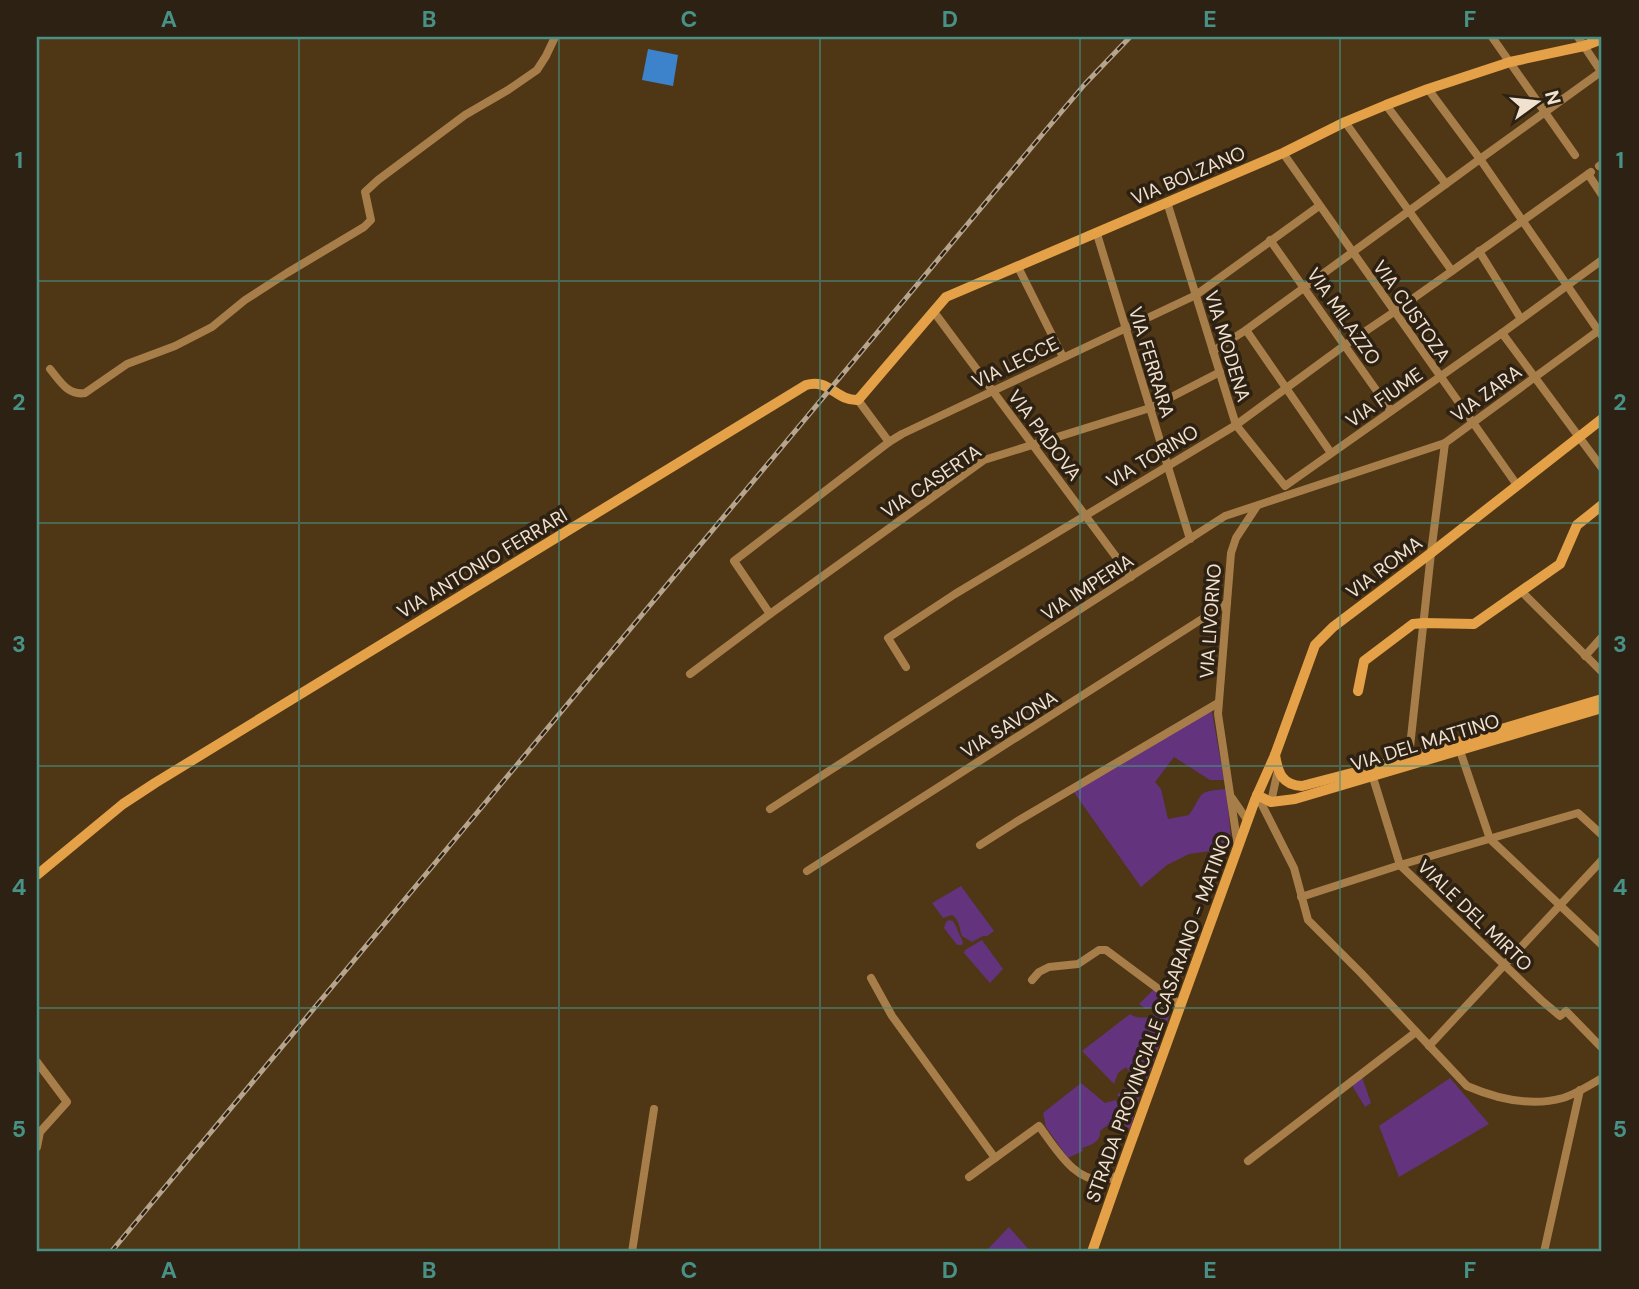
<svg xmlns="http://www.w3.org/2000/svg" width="1639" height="1289" font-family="'DM Sans',sans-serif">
	<rect width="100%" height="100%" fill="#4f3615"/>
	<g fill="#63337e">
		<path d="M1209,710L1212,712L1224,780H1210L1174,757L1155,782L1161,789L1168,819L1189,815C1205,792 1195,792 1226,789L1232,848L1189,854L1167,865L1141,887L1073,791Z"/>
		<path d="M961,886L994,931L987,936H983L972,942L962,936C959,928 960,920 952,915L943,918L932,903Z"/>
		<path d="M949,920L953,921C957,927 959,935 963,942L962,945H957L944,928L946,922Z"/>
		<path d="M982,940L1003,969L990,983L964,953L965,950Z"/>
		<path d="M1154,989L1169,1001L1146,1009L1139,1004Z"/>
		<path d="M1172,1008L1150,1071L1135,1108L1117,1095L1131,1082L1135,1088L1141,1087L1126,1067L1118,1073L1114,1084L1082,1051L1130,1014C1143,1023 1158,1013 1172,1008Z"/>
		<path d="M1362,1077L1371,1103L1365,1107L1353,1087V1084Z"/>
		<path d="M1450,1078L1489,1124L1399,1177L1379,1126Z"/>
		<path d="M1081,1083L1105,1103L1115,1100L1134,1116L1130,1129L1116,1119L1100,1131C1101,1142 1091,1145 1082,1148L1083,1151L1068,1158L1046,1127L1043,1113Z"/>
		<path d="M1009,1227L1031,1252H985Z"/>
	</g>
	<path fill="#3c83cc" d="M648,49L678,55L673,86L642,80Z"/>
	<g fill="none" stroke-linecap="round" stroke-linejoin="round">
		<g stroke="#a77e49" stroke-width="8">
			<path d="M1492,37L1575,155"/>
			<path d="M1578,37L1602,73"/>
			<path d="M1428,89L1480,159L1602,71"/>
			<path d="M1386,105L1446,184"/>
			<path d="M1283,153L1517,485"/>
			<path d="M1599,166L1602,164"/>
			<path d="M1591,172L1452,271L1409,211L1480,159L1602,336"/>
			<path d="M1588,174L1602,195"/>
			<path d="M1167,202L1236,425L1285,486L1502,333L1602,260"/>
			<path d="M1097,234L1190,539"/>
			<path d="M1270,240L1391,411"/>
			<path d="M1479,251L1521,319"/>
			<path d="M1018,267L1063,357"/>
			<path d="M934,312L1131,577"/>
			<path d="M1246,330L1331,453"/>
			<path d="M1502,333L1602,468"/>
			<path d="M1213,351L1246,330L1409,211L1345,122"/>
			<path d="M50,369C60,381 68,396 85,393L127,364L175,346L212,327L245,300L287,273L364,227L371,220L365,192L378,180L465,115L508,90L537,70L546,56L555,37"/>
			<path d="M858,400L889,442"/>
			<path d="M1521,591L1602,672"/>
			<path d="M770,614L734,561L889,442L902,434L1196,295L1319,206"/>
			<path d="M1585,656L1602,637"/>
			<path d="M906,667L888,638L955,594L1236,425L1345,345L1394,312L1452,271"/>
			<path d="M690,674L770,614L984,460L1150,408L1220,372"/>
			<path d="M1458,745L1490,839L1602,945"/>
			<path d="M1411,761L1409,756L1431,553L1445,443L1602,328"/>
			<path d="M1371,771L1400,865L1541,1000L1560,1016L1566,1011L1602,1048"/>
			<path d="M1257,795L1294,868L1308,920L1361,973L1467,1086C1497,1099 1530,1107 1563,1098C1576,1094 1590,1085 1602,1078"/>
			<path d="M1232,798L1248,821"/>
			<path d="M1271,802L1278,770"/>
			<path d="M770,809L1225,516L1445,443"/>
			<path d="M980,845L1016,822L1218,703"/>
			<path d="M1238,847L1218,714L1231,553L1236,538L1257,506"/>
			<path d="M807,871L1227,603"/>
			<path d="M1301,897L1400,865L1578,813L1602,835"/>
			<path d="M871,978L892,1016L995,1158"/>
			<path d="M1032,980L1039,972L1049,967L1078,964L1099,950H1106L1180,1005"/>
			<path d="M1429,1046L1602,860"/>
			<path d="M37,1062L67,1102L40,1132L37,1147"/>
			<path d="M1248,1161L1416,1032"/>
			<path d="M969,1177L1039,1126C1055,1147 1076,1186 1108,1179C1112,1179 1115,1176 1119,1175"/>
			<path d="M632,1252L654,1109"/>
			<path d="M1544,1252L1580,1090"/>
		</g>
		<g stroke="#e4a147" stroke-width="10">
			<path d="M1358,691L1364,661L1413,624L1424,623L1474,624L1560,564L1577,525L1602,505"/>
			<path d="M1275,755C1278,773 1282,785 1302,786L1371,768L1602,699"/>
			<path d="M1257,795L1271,802L1295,799L1602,708"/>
			<path d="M37,875L123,804L155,783L806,385C829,378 836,401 858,400L946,297L1283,153L1345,122L1386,105L1428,89L1510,62L1584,46L1602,39"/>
			<path d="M1092,1252L1119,1175L1255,800L1275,755L1315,645L1333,627L1431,553L1602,419"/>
		</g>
		<g stroke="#b7a48c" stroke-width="5">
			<path id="rail" d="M111,1252L1046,130L1085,84L1130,37"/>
		</g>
		<use href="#rail" stroke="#2c2113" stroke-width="2.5" stroke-dasharray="8" stroke-linecap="butt"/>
	</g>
	<path fill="none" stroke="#489186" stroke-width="2" stroke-opacity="0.55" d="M299,37V1252M559,37V1252M820,37V1252M1080,37V1252M1340,37V1252M37,281H1602M37,523H1602M37,766H1602M37,1008H1602"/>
	<g text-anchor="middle" stroke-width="7" stroke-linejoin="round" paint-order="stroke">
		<g font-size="19" fill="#f1e1cf" stroke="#2c2113">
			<text transform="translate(1188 175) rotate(-23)" y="7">VIA BOLZANO</text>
			<text transform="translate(1412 311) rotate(55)" y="7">VIA CUSTOZA</text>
			<text transform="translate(1344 316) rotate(55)" y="7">VIA MILAZZO</text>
			<text transform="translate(1228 346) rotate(73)" y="7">VIA MODENA</text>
			<text transform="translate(1015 362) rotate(-26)" y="7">VIA LECCE</text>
			<text transform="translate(1152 362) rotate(73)" y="7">VIA FERRARA</text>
			<text transform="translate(1486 393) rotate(-36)" y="7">VIA ZARA</text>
			<text transform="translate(1384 397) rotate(-35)" y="7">VIA FIUME</text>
			<text transform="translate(1045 435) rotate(53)" y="7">VIA PADOVA</text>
			<text transform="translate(1152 456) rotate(-31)" y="7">VIA TORINO</text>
			<text transform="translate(931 481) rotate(-34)" y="7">VIA CASERTA</text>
			<text transform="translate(482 563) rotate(-31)" y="7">VIA ANTONIO FERRARI</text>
			<text transform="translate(1384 567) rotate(-37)" y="7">VIA ROMA</text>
			<text transform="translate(1087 587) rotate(-33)" y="7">VIA IMPERIA</text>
			<text transform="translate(1210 621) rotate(-86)" y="7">VIA LIVORNO</text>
			<text transform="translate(1009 724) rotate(-32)" y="7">VIA SAVONA</text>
			<text transform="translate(1425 742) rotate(-17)" y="7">VIA DEL MATTINO</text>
			<text transform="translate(1475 915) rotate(44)" y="7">VIALE DEL MIRTO</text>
			<text transform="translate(1158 1018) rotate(-70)" y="7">STRADA PROVINCIALE CASARANO - MATINO</text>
		</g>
	</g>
	<rect width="1639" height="1289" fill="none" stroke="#2c2113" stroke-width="77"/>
	<g transform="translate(1537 102) rotate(75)" stroke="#2c2113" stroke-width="5" paint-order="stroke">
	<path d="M0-5L12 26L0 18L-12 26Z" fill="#f1e1cf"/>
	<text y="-10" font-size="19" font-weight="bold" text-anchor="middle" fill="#f1e1cf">N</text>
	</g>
	<rect x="38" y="38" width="1562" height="1212" fill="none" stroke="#489186" stroke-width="2.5"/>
	<g font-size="23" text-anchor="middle" font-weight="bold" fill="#489186">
		<text x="169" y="27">A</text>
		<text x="429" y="27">B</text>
		<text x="689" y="27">C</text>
		<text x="950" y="27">D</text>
		<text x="1210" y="27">E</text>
		<text x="1470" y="27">F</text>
		<text x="19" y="168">1</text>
		<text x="1620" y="168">1</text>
		<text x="19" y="410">2</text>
		<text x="1620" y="410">2</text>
		<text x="19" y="652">3</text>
		<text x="1620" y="652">3</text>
		<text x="19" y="895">4</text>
		<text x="1620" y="895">4</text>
		<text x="19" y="1137">5</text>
		<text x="1620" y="1137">5</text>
		<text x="169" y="1278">A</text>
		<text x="429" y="1278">B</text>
		<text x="689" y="1278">C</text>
		<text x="950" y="1278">D</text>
		<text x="1210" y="1278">E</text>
		<text x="1470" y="1278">F</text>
	</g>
</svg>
